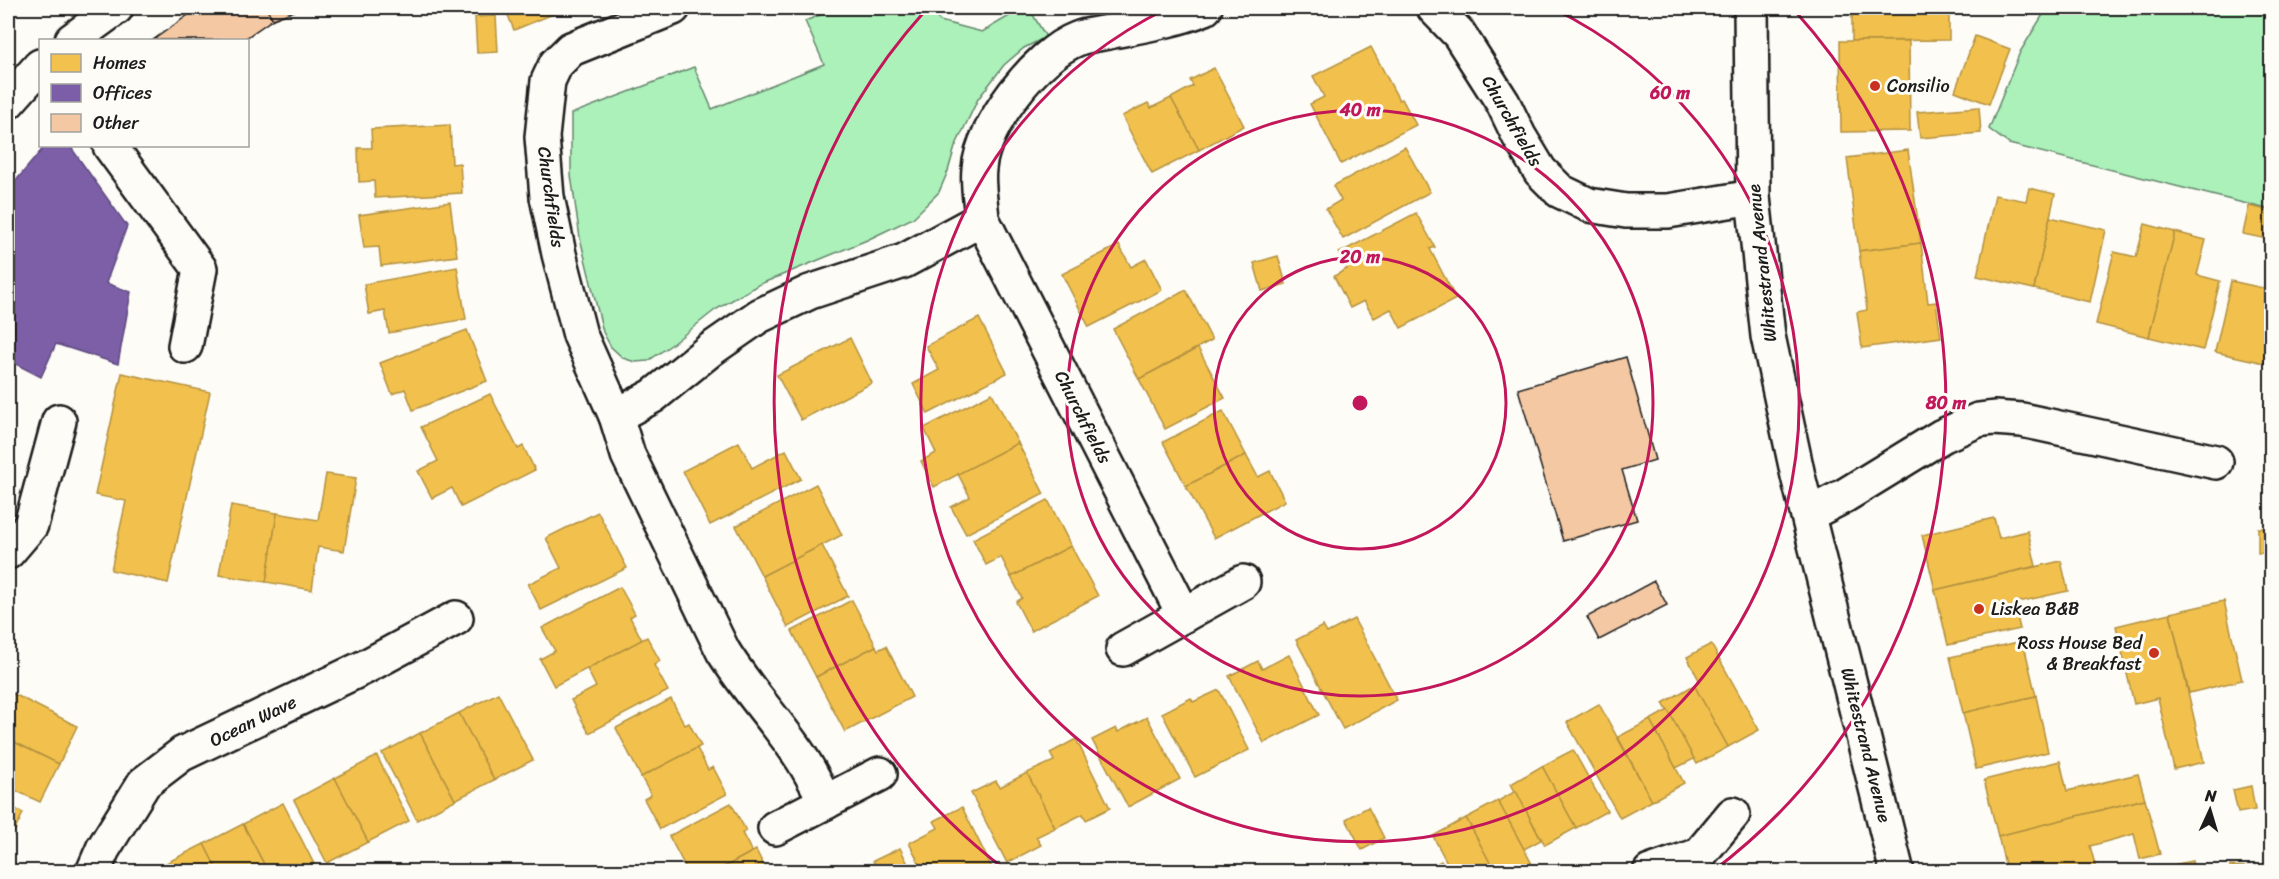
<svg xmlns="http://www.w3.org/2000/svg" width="2279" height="879" font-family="Sriracha,sans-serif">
	<rect width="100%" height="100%" fill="#fdfcf7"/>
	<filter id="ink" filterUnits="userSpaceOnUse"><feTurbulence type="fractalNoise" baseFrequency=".0167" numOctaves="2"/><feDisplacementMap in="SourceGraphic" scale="12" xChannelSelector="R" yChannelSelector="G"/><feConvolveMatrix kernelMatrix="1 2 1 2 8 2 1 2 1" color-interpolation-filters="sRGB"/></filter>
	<g filter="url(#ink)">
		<g fill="#acf0ba" stroke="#64866b" stroke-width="1.5">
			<path d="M838,8H928L940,21L982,32L1023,8H1029L1046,37L1024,48L1004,65L978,99L955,147L948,171L939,192L913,218L867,240L758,285L715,310L671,345L648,361L635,362L623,358L611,347L603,332L580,238L571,175V114L694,67L712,109L824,64L805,21Z"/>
			<path d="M2047,8H2271V210L2009,144L1989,129L2020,52Z"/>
		</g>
		<g fill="#f2c14e" stroke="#b2903f" stroke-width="1.5">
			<path d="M505,8H550L553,14L514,30Z"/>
			<path d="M550,8H570L553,14Z"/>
			<path d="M928,8H950L933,16Z"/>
			<path d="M1852,8H1949V40L1852,41Z"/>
			<path d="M496,16L498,52L477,53L475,17Z"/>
			<path d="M1975,36L2010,49L1989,104L1955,91Z"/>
			<path d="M1840,41H1909L1910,131L1841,132Z"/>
			<path d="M1371,47L1399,100L1402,99L1416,125L1341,164L1310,104L1324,97L1313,76Z"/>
			<path d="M1214,68L1244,126L1199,150L1171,98L1193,86L1190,80Z"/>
			<path d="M1171,98L1199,150L1152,174L1122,116L1148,103L1151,108Z"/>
			<path d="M1979,107L1981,133L1920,138L1917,112Z"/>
			<path d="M450,125L452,164L460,163L462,193L375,198L374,181L359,182L358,148H372L371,129Z"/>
			<path d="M1405,147L1430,192L1343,239L1326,209L1341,200L1333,186Z"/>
			<path d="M1908,150L1921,243L1859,251L1847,158Z"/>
			<path d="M2029,188L2055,194L2034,289L1977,276L1995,195L2026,201Z"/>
			<path d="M450,202L457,256L381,266L379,247L364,248L359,215Z"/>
			<path d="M2249,206L2272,211V240L2243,234Z"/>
			<path d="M1416,213L1435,247L1430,249L1456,299L1401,328L1391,309L1374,318L1364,301L1350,308L1334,276L1347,269L1339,253Z"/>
			<path d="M2050,217L2106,230L2090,302L2034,289Z"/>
			<path d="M2145,224L2175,232L2149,337L2096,324L2114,252L2136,257Z"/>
			<path d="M2175,232L2206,240L2197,275L2220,281L2203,350L2149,337Z"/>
			<path d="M1921,243L1928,303L1936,302L1941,337L1862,348L1857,312L1867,310L1859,251Z"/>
			<path d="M1119,245L1131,267L1146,259L1162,290L1089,327L1062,274Z"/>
			<path d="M1278,256L1286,284L1262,291L1254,263Z"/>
			<path d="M457,267L466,319L389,333L385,311L369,314L364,284Z"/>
			<path d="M2231,281L2272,290V334L2265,363L2215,352Z"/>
			<path d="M1186,290L1212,340L1139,379L1113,329Z"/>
			<path d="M979,318L1007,373L928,414L913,384L939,370L926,346Z"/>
			<path d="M467,330L487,381L413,410L405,389L392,394L380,363Z"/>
			<path d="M2272,334V364L2265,363Z"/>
			<path d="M850,338L872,383L801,420L777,375Z"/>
			<path d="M1198,348L1225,398L1165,429L1139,379Z"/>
			<path d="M122,373L210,392L168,583L111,570L126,501L95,495Z"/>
			<path d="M992,393L1018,443L934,487L921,461L936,453L924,428Z"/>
			<path d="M490,394L518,449L523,446L535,470L461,507L452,488L432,498L418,471L438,461L421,427Z"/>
			<path d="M1223,411L1246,455L1186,486L1163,442Z"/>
			<path d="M8,437L13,442L8,450Z"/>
			<path d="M739,442L752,468L786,450L801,479L710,525L683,471Z"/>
			<path d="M1018,443L1044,494L966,534L951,507L970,497L958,474Z"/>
			<path d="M1246,455L1258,477L1270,471L1285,501L1214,538L1186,486Z"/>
			<path d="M326,474L356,478L344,551L318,547L312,590L266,582L277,513L318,520Z"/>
			<path d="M816,484L842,535L762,576L736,526Z"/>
			<path d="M1048,500L1071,546L1011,577L1001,557L986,565L973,539Z"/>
			<path d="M231,505L277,513L266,582L219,575Z"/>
			<path d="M598,512L627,568L541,610L528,584L561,568L546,538Z"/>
			<path d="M1994,518L1999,538L2028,531L2036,566L1935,590L1922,535Z"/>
			<rect x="2258" y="528" width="14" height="25"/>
			<path d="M822,545L848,596L788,627L762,576Z"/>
			<path d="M1071,546L1098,596L1031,631L1016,602L1022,598L1011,577Z"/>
			<path d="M2061,561L2068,591L2014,603L2020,629L1948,645L1935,590Z"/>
			<path d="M620,587L635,614L630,617L642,640L554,686L540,659L555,651L542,628Z"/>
			<path d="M852,600L876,646L816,677L792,631Z"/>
			<path d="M2224,601L2242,680L2189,693L2170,613Z"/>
			<path d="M2170,613L2204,762L2174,769L2158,698L2134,704L2116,626Z"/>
			<path d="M1354,619L1397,700L1343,729L1296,640L1323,626L1327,633Z"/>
			<path d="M647,637L660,661L654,665L668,691L589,733L571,700L596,687L587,669Z"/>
			<path d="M2023,641L2036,696L1963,713L1950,657Z"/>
			<path d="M1711,644L1759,730L1728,747L1694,685L1700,682L1687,657Z"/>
			<path d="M876,646L878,650L886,646L912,697L845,732L816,677Z"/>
			<path d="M1289,655L1319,715L1264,743L1229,676L1258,661L1262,669Z"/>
			<path d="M1694,685L1728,747L1697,764L1663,703Z"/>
			<path d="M1219,690L1249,750L1195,777L1162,713L1191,698L1193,702Z"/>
			<path d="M8,691L77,726L59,764L8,739Z"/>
			<path d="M498,693L533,760L494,780L459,713Z"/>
			<path d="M2036,696L2048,752L1976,769L1963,713Z"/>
			<path d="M671,699L685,725L689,723L701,746L641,777L616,728Z"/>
			<path d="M1599,704L1652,801L1620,818L1567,722Z"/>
			<path d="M1668,710L1694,759L1676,768L1650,720Z"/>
			<path d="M459,713L494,780L455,800L420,733Z"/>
			<path d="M1147,717L1180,779L1128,807L1092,740L1116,728L1118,732Z"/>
			<path d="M1650,720L1684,783L1652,801L1618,737Z"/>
			<path d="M420,733L455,800L417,820L382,753Z"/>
			<path d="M8,739L59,764L40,802L8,787Z"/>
			<path d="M1076,739L1110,808L1086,820L1083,814L1055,828L1027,773L1054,761L1050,753Z"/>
			<path d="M697,748L708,770L713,767L727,794L660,829L644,799L651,795L641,777Z"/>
			<path d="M1573,750L1607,811L1576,828L1542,766Z"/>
			<path d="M377,756L409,821L368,842L335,778Z"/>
			<path d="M2060,761L2067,791L2138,774L2145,799L1998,836L1984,780Z"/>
			<path d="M1542,766L1576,828L1545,845L1511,784Z"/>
			<path d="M1027,773L1055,828L1036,837L1041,845L1007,863L971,793L996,781L1000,787Z"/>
			<path d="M335,778L368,842L327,863L294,800Z"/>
			<path d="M2251,786L2255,810L2238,813L2233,790Z"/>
			<path d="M1516,791L1541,840L1524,849L1498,801Z"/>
			<path d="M2145,799L2160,854L2140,859L2134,834L2090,846L2097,872H2007L1998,836Z"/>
			<path d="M1498,801L1532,864L1519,872H1495L1466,818Z"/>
			<path d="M283,803L315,866L304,872H268L243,824Z"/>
			<path d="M731,803L746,831L742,833L752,852L715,872H688L669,836Z"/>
			<path d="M8,805L23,813L8,845Z"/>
			<path d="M962,807L994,872H924L909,843L938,828L934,821Z"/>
			<path d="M1368,807L1384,838L1362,850L1346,819Z"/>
			<path d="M1466,818L1495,872H1452L1433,836Z"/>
			<path d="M243,824L268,872H218L204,844Z"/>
			<path d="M204,844L218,872H168L164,864Z"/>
			<path d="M900,848L912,872H870L877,868L873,861Z"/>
			<path d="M756,850L767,872H715L752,852Z"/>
			<path d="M1441,861L1447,872H1422Z"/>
			<path d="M2192,861L2194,872H2169L2168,866Z"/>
			<path d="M2230,866L2272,869V872H2230Z"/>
		</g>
		<path fill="#7b5ea7" stroke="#5e4a7d" stroke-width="1.5" d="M45,146H70L127,226L106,283L131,292L118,364L56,344L41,377L8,360V190Z"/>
		<g fill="#f4c8a3" stroke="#1c1c1c" stroke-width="1.5">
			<path d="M198,8H266L273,19L243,40H153Z"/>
			<path d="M266,8H302L273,19Z"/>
			<path d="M1626,357L1655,460L1622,470L1637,520L1563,541L1518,389Z"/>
			<path d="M1654,581L1667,605L1599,640L1587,617Z"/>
		</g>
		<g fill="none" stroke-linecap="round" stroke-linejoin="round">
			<g stroke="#1c1c1c" stroke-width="38">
				<g id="street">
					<path d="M673,8L571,49L556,64L548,81L542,137L547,197L559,254L580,335L616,416L628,455L723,651C745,687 774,718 798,753C809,768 817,786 826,802"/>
					<path d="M1434,8L1459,34L1503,103L1519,136L1540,171L1560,191L1589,205L1626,211H1668L1753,197"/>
					<path d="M1751,8L1753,197L1768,336L1798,476L1897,872"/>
					<path d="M110,146L200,269L185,346"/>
					<path d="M616,416L653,396L710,350L759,316L810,292L904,261L982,219"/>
					<path d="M1809,514L1844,496L1942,436L1978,420L1994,418L2022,420L2216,462"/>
					<path d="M8,552L31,525L59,421"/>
					<path d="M1184,615L982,219C981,203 977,185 979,169C982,126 1037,54 1077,39C1088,34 1102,34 1113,31C1145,25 1175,20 1205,8"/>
					<path d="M1123,649L1243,582"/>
					<path d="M775,828L880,774"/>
					<path d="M93,872L103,849L144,783L182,754L365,667L456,618"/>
					<path d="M1650,872L1699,855L1733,814"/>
				</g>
			</g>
			<g stroke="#1c1c1c" stroke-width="38">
				<g id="secondary">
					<path d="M72,40L116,8"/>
					<path d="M8,102L40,66"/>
				</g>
			</g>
			<use href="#street" stroke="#fdfcf7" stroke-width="33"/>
			<use href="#secondary" stroke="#fdfcf7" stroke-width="33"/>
		</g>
	</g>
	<g fill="none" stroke="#c2185b" stroke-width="3">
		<circle cx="1360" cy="403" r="146"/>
		<circle cx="1360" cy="403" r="293"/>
		<path d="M1552 8A439 439 0 1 1 1168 8"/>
		<path d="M1007 871A586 586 0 0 1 925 11M1795 11A586 586 0 0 1 1713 871"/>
	</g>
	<g fill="#c8321e" stroke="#fdfcf7" stroke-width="2">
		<circle cx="1875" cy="86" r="6"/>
		<circle cx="1979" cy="609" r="6"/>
		<circle cx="2154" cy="653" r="6"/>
	</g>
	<g text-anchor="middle" stroke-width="6" stroke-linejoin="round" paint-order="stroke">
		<g font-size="18" fill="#1c1c1c" stroke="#fdfcf7" text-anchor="start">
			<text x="1887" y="92">Consilio</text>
			<text x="1991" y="615">Liskea B&amp;B</text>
			<text x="2142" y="649" text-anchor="end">Ross House Bed<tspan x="2142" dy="21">&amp; Breakfast</tspan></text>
		</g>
		<g font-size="18" fill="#1c1c1c" stroke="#fdfcf7">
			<text transform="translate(1512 121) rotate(60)" y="6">Churchfields</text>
			<text transform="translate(551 197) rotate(82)" y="6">Churchfields</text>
			<text transform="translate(1762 263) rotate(-96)" y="6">Whitestrand Avenue</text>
			<text transform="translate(1083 417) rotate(63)" y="6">Churchfields</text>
			<text transform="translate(253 721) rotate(-26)" y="6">Ocean Wave</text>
			<text transform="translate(1866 745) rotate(76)" y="6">Whitestrand Avenue</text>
		</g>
	</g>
	<circle cx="1360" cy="403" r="9" fill="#c2185b" stroke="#fdfcf7" stroke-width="3"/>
	<g font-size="18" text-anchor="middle" font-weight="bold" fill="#c2185b" stroke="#fdfcf7" stroke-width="6" stroke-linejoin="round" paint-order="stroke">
		<text x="1670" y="99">60 m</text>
		<text x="1360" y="116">40 m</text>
		<text x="1360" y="263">20 m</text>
		<text x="1946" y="409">80 m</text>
	</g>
	<rect width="2279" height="879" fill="none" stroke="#fdfcf7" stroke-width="30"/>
	<rect x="15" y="15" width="2249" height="849" fill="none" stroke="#1c1c1c" stroke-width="2" filter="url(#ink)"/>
	<rect x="39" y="39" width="210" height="108" fill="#fdfcf7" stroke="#a3a29f" stroke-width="1.5"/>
	<rect x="51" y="54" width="30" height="18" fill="#f2c14e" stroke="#a3a29f" stroke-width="1.5"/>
	<text x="93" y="69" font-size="18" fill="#1c1c1c">Homes</text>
	<rect x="51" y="84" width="30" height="18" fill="#7b5ea7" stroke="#a3a29f" stroke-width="1.5"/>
	<text x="93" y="99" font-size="18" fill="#1c1c1c">Offices</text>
	<rect x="51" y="114" width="30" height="18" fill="#f4c8a3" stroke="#a3a29f" stroke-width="1.5"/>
	<text x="93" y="129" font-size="18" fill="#1c1c1c">Other</text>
	<g transform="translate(2210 810) rotate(4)" stroke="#fdfcf7" stroke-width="4.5" paint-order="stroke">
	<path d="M0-4.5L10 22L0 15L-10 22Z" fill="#1c1c1c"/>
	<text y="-9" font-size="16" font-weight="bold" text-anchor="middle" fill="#1c1c1c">N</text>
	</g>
</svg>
